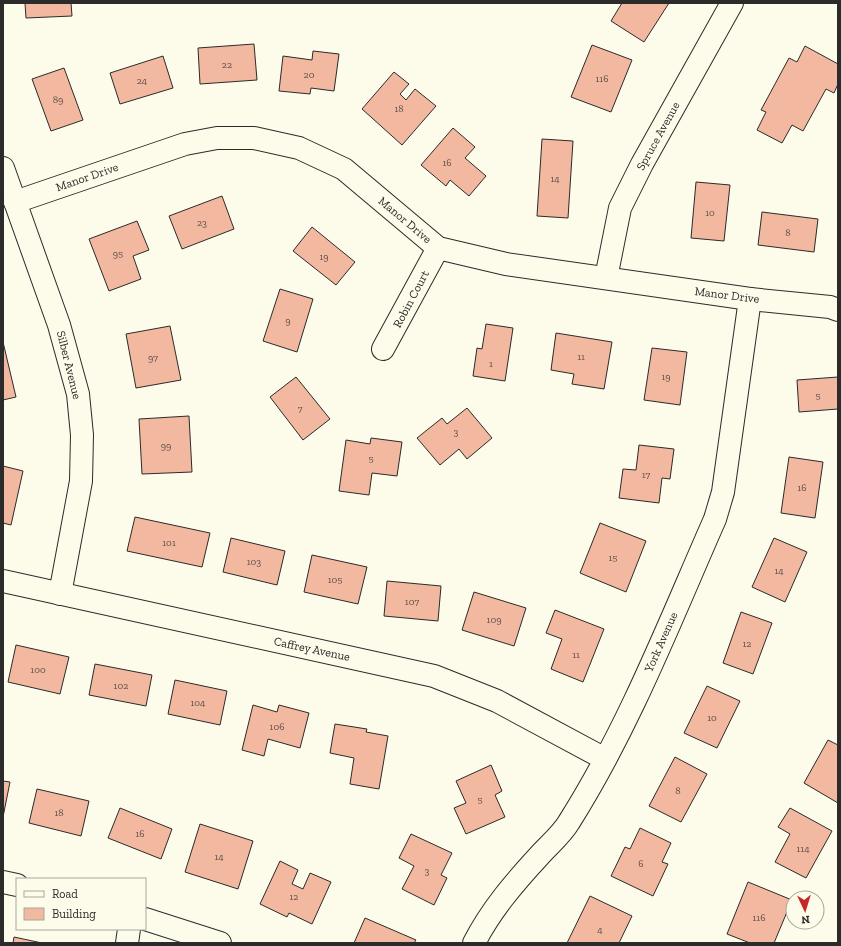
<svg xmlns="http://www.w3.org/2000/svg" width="841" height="946" font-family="'Zilla Slab',serif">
	<rect width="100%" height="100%" fill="#fdfbea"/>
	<g fill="#f2b8a0" stroke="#2b2b2b">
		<path d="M25,3H71L72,16L26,18Z"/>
		<path d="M622,3H669L644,42L611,21Z"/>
		<path d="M254,44L257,80L200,84L198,48Z"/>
		<path d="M592,45L632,60L611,112L571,97Z"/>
		<path d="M805,46L838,64V84L834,93L826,89L803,131L792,125L782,143L757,130L766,112L761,110L789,58L797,62Z"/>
		<path d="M313,51L339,54L334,91L311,88L310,94L279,91L283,56L312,60Z"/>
		<path d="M163,56L173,88L120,104L110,73Z"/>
		<path d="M64,68L83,120L51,131L32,79Z"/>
		<path d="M394,72L409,84L400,94L406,100L415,89L436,106L402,145L362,109Z"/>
		<path d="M453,128L475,147L465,158L486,176L469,196L450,180L446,186L421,165Z"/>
		<path d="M542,139L573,141L568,218L537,216Z"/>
		<path d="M696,182L730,185L724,241L691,238Z"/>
		<path d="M222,196L234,229L182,249L169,216Z"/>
		<path d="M762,212L818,219L814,252L758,245Z"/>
		<path d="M137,221L149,250L133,256L141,279L109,291L89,239Z"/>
		<path d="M312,227L355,262L336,285L293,251Z"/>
		<path d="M280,289L313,299L297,352L263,341Z"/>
		<path d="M486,324L513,328L505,381L473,376L477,348L482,349Z"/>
		<path d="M170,326L181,380L136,388L126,334Z"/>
		<path d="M556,333L612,342L604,389L572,384L574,374L551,370Z"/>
		<path d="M3,342L16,397L3,400Z"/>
		<path d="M652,348L687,352L680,405L644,400Z"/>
		<path d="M296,377L330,419L303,440L270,397Z"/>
		<path d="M838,377V409L799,412L797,380Z"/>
		<path d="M467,408L492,438L467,459L459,449L440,465L417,438L442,418L447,424Z"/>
		<path d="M189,416L192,472L142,474L139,419Z"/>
		<path d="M371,438L402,442L397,476L372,473L369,495L339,491L346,440L370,444Z"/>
		<path d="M639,445L674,449L670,479L662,478L659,503L619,498L623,469L636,470Z"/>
		<path d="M789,457L823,462L815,518L781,513Z"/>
		<path d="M3,466L23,471L11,525L3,523Z"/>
		<path d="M135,517L210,533L202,567L127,551Z"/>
		<path d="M600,523L646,541L626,592L580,573Z"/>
		<path d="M231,538L285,551L277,585L223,572Z"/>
		<path d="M774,538L807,552L785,602L752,587Z"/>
		<path d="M312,555L367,567L358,604L304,592Z"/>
		<path d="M387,581L441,586L438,621L384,616Z"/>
		<path d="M474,592L526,608L514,646L462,630Z"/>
		<path d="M555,610L604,629L583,682L551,669L562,639L546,633Z"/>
		<path d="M741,612L772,623L753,674L723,663Z"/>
		<path d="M16,645L69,657L60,694L8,682Z"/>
		<path d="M95,664L152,675L146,706L89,695Z"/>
		<path d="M175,680L227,691L220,725L168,714Z"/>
		<path d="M707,686L740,701L717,748L684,733Z"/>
		<path d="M253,705L277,712L279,705L309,713L300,748L268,739L264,756L242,750Z"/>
		<path d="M335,724L367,729L366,732L388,736L379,789L350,784L354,758L330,753Z"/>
		<path d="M828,740L838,745V803L804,783Z"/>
		<path d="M675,757L707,774L681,822L649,806Z"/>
		<path d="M491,765L502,791L495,795L505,817L466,834L454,808L466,803L456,781Z"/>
		<path d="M3,781L10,782L3,817Z"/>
		<path d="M37,789L89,801L81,836L29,823Z"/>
		<path d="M120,808L172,829L161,859L108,838Z"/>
		<path d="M790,808L832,831L806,878L775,862L790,834L778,827Z"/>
		<path d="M200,824L253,841L238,889L185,872Z"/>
		<path d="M640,828L671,843L662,862L668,864L653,896L611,876L625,847L630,849Z"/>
		<path d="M411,834L452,853L441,875L447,878L434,905L402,889L414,866L399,858Z"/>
		<path d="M280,861L298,870L292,884L303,889L310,873L331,882L312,924L289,913L287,917L260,904Z"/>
		<path d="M748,882L792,900L774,943H750L727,934Z"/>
		<path d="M590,896L632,916L619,943H567Z"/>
		<path d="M365,918L416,940L414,943H354Z"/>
		<path d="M14,937L42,943H13Z"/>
	</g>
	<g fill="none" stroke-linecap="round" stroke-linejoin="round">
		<g stroke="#2b2b2b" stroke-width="24">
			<g id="minor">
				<path d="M3,168L59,325L78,394L82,435L81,481L60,594"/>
				<path d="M15,202L185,144L217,138H254L299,148L344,169L438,248L506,264L750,299L830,307L838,310"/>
				<path d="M606,278L620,208L642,164L732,3"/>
				<path d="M383,349L438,248"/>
				<path d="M3,581L434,676L497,701L605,759"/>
				<path d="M3,882L17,885"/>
				<path d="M145,919L220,943"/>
				<path d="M127,943L129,929"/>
				<path d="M474,943C491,910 514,883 539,856C549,845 562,834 569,822C629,727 670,621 715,519L723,492L750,299"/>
			</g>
		</g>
		<use href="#minor" stroke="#fdfbea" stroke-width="22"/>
	</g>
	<g text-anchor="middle" stroke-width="3" stroke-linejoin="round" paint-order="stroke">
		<g font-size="10" fill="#5d4e48">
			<text x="227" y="68">22</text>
			<text x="309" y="78">20</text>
			<text x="602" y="82">116</text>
			<text x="142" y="84">24</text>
			<text x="58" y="103">89</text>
			<text x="399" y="112">18</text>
			<text x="447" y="166">16</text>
			<text x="555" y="182">14</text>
			<text x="710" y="216">10</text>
			<text x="202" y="226">23</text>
			<text x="788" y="236">8</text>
			<text x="118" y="257">95</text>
			<text x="324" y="260">19</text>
			<text x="288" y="324">9</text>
			<text x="581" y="360">11</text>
			<text x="153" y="361">97</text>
			<text x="491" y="367">1</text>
			<text x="666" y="380">19</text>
			<text x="818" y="399">5</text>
			<text x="300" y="412">7</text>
			<text x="456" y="435">3</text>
			<text x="166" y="449">99</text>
			<text x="371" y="462">5</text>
			<text x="646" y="478">17</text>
			<text x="802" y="491">16</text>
			<text x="169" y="546">101</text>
			<text x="613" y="561">15</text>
			<text x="254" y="565">103</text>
			<text x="779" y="574">14</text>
			<text x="335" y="583">105</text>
			<text x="412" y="605">107</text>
			<text x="494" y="623">109</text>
			<text x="747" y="647">12</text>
			<text x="576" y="658">11</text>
			<text x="38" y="673">100</text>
			<text x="121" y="689">102</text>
			<text x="198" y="706">104</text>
			<text x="712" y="721">10</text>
			<text x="277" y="730">106</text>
			<text x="678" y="794">8</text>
			<text x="480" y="803">5</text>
			<text x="59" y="816">18</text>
			<text x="140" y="837">16</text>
			<text x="803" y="852">114</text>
			<text x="219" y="860">14</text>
			<text x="641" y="867">6</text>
			<text x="427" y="874">3</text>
			<text x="294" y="900">12</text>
			<text x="759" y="921">116</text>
			<text x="600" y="933">4</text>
		</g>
		<g font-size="12" fill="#2b2b2b" stroke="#fdfbea">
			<text transform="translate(658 136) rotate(-61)" y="4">Spruce Avenue</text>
			<text transform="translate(87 177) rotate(-19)" y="4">Manor Drive</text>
			<text transform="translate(405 220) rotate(40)" y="4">Manor Drive</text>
			<text transform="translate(727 295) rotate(7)" y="4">Manor Drive</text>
			<text transform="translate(411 299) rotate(-62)" y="4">Robin Court</text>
			<text transform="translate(69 365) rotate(76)" y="4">Silber Avenue</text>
			<text transform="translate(661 642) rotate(-66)" y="4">York Avenue</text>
			<text transform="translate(312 649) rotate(12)" y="4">Caffrey Avenue</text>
		</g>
	</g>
	<rect width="841" height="946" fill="none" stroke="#2b2b2b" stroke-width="8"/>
	<rect x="16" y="878" width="130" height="52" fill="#fdfbea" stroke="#a9a89e"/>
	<rect x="24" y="891" width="20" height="6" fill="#fdfbea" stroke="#a9a89e"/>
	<text x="52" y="898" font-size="12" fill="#2b2b2b">Road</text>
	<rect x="24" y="908" width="20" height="12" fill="#f2b8a0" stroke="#a9a89e"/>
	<text x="52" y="918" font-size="12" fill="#2b2b2b">Building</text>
	<g transform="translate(805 910) rotate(176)"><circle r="19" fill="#fdfbea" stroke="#a9a89e"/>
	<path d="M0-3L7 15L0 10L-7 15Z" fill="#c62828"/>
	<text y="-6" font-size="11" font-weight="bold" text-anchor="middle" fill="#2b2b2b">N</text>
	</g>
</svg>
